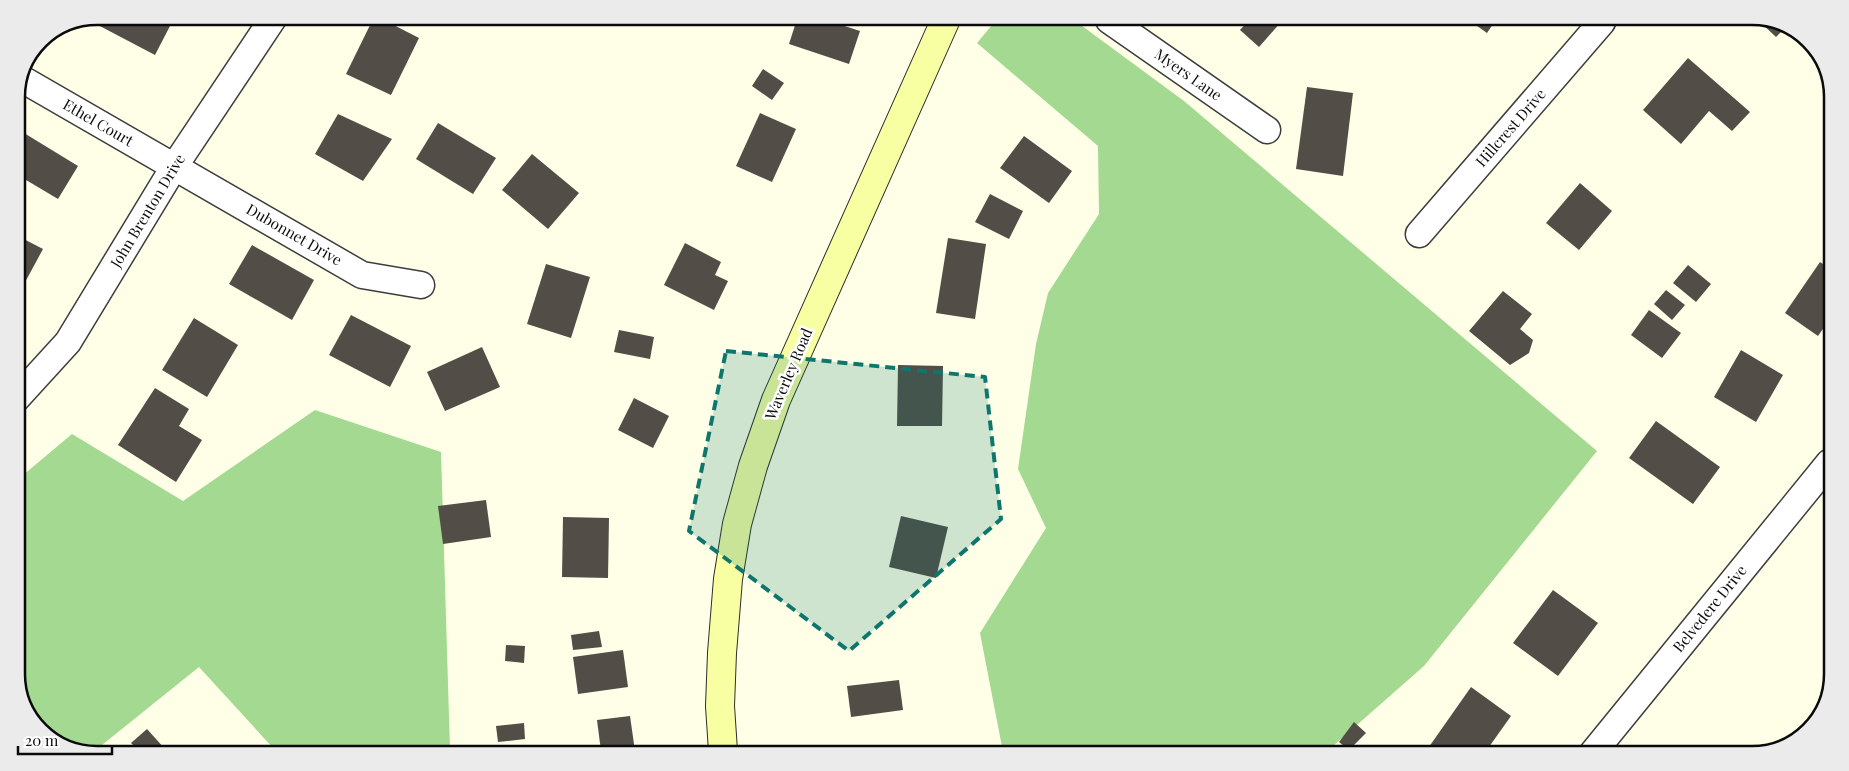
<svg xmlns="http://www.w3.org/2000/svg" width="1849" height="771" font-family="'Playfair Display',serif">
	<rect width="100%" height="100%" fill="#ffffe7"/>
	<g fill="#a4d991">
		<path d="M997,19L1074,20L1184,101L1597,451L1424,666L1325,753L1003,752L980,633L1046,528L1018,469L1036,344L1048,293L1099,214L1098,146L977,43Z"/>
		<path d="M315,410L441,452L450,750L274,749L199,667L97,749H66L33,723L16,679V481L72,434L183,501Z"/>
	</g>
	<g fill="#524d46">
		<path d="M100,16H152L170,26L155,55L96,24Z"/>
		<path d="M374,17H378L419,38L391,95L346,74Z"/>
		<path d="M797,19H823L860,31L849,64L789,44Z"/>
		<path d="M1249,20L1282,21L1259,47L1240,30Z"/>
		<path d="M1470,21H1495L1487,33Z"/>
		<path d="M1760,22H1783L1787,26L1776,37Z"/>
		<path d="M1688,58L1750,112L1732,131L1709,111L1681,144L1643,110Z"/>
		<path d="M763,69L784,83L772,100L752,86Z"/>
		<path d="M1307,87L1353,93L1343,176L1296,169Z"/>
		<path d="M760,113L796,129L772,182L736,166Z"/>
		<path d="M338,114L392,139L363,181L315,154Z"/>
		<path d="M438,123L496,158L473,194L416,159Z"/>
		<path d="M24,133L78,166L58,199L16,174V146Z"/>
		<path d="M1024,136L1072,171L1049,203L1000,168Z"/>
		<path d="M532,154L579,193L548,229L502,190Z"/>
		<path d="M1580,183L1612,211L1579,250L1546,223Z"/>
		<path d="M990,194L1023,211L1009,239L975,222Z"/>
		<path d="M16,235L43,249L16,299Z"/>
		<path d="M948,238L986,244L975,319L936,313Z"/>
		<path d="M685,243L721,262L715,275L728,281L714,310L664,285Z"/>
		<path d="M252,245L314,280L292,320L229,284Z"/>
		<path d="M1820,262L1831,269L1830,319L1818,336L1785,313Z"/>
		<path d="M546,264L590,277L571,338L527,324Z"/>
		<path d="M1688,265L1711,284L1696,302L1673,283Z"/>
		<path d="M1666,290L1685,305L1672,320L1654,304Z"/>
		<path d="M1503,291L1532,314L1520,329L1533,340L1529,353L1510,365L1469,331Z"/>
		<path d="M1649,310L1681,333L1662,358L1631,335Z"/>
		<path d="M351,315L411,346L390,387L329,355Z"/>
		<path d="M194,318L238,345L207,397L162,370Z"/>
		<path d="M619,330L654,337L650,359L614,352Z"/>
		<path d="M482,347L500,387L445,411L427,372Z"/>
		<path d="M1741,350L1783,375L1756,422L1714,397Z"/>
		<path d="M898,365L943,366L942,426H897Z"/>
		<path d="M155,388L189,409L179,426L202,440L176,482L118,445Z"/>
		<path d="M634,398L669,416L653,448L618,430Z"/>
		<path d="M1656,421L1720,467L1693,504L1629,458Z"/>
		<path d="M486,500L491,537L443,544L438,506Z"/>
		<path d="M901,516L948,527L936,578L889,567Z"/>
		<path d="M563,517L609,518L608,578L562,577Z"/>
		<path d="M1553,590L1598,623L1558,676L1513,643Z"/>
		<path d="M599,631L602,647L573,650L571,635Z"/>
		<path d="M506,645L525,646L524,663L505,661Z"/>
		<path d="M623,650L628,687L578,694L573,657Z"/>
		<path d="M899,680L903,710L851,717L847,686Z"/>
		<path d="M1471,687L1511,716L1484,754H1424Z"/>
		<path d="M630,716L635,751H601L597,720Z"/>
		<path d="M1354,722L1366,733L1349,750L1339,742Z"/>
		<path d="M524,723L525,739L498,742L496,726Z"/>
		<path d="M147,729L165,749H137L131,743Z"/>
	</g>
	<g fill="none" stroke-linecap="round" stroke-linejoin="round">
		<g stroke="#3d3d3d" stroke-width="29">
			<g id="minor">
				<path d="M1109,20L1267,130"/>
				<path d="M22,79L362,275L421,285"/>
				<path d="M1419,234L1602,22"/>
				<path d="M16,399L68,342L174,167L274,17"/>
				<path d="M1592,754L1829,463"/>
			</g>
		</g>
		<g stroke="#2c2c2c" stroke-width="30">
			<path id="secondary" d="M723,751L720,706L722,653L728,579L737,524L753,466L776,400L946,19"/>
		</g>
		<use href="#minor" stroke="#fff" stroke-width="26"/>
		<use href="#secondary" stroke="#f8ffa2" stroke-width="28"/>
	</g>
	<path fill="#0f766e" fill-opacity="0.2" stroke="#0f766e" stroke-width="4" stroke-dasharray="10 6" stroke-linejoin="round" d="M726,351L985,377L1001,519L849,651L689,531Z"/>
	<g text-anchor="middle" stroke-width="5" stroke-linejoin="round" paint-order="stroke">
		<g font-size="15" fill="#0a0a0a" stroke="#fff">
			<text transform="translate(1188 75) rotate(35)" y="5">Myers Lane</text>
			<text transform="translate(98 123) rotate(30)" y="5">Ethel Court</text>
			<text transform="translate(1511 128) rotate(-49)" y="5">Hillcrest Drive</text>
			<text transform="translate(148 211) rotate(-59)" y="5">John Brenton Drive</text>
			<text transform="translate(294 235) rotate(30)" y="5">Dubonnet Drive</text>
			<text transform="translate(789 374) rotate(-67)" y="5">Waverley Road</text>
			<text transform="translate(1710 609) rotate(-51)" y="5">Belvedere Drive</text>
		</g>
	</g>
	<path d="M0 0H1849V771H0ZM97 25H1752A72 72 0 0 1 1824 97V674A72 72 0 0 1 1752 746H97A72 72 0 0 1 25 674V97A72 72 0 0 1 97 25Z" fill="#ebebeb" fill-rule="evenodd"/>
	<path fill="none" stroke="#0a0a0a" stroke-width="2.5" d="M97 25H1752A72 72 0 0 1 1824 97V674A72 72 0 0 1 1752 746H97A72 72 0 0 1 25 674V97A72 72 0 0 1 97 25Z"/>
	<path d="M18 746v8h94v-8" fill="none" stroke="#0a0a0a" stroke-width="2.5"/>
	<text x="25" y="746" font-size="15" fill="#0a0a0a" stroke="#ffffff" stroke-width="4" paint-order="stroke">20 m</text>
</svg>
